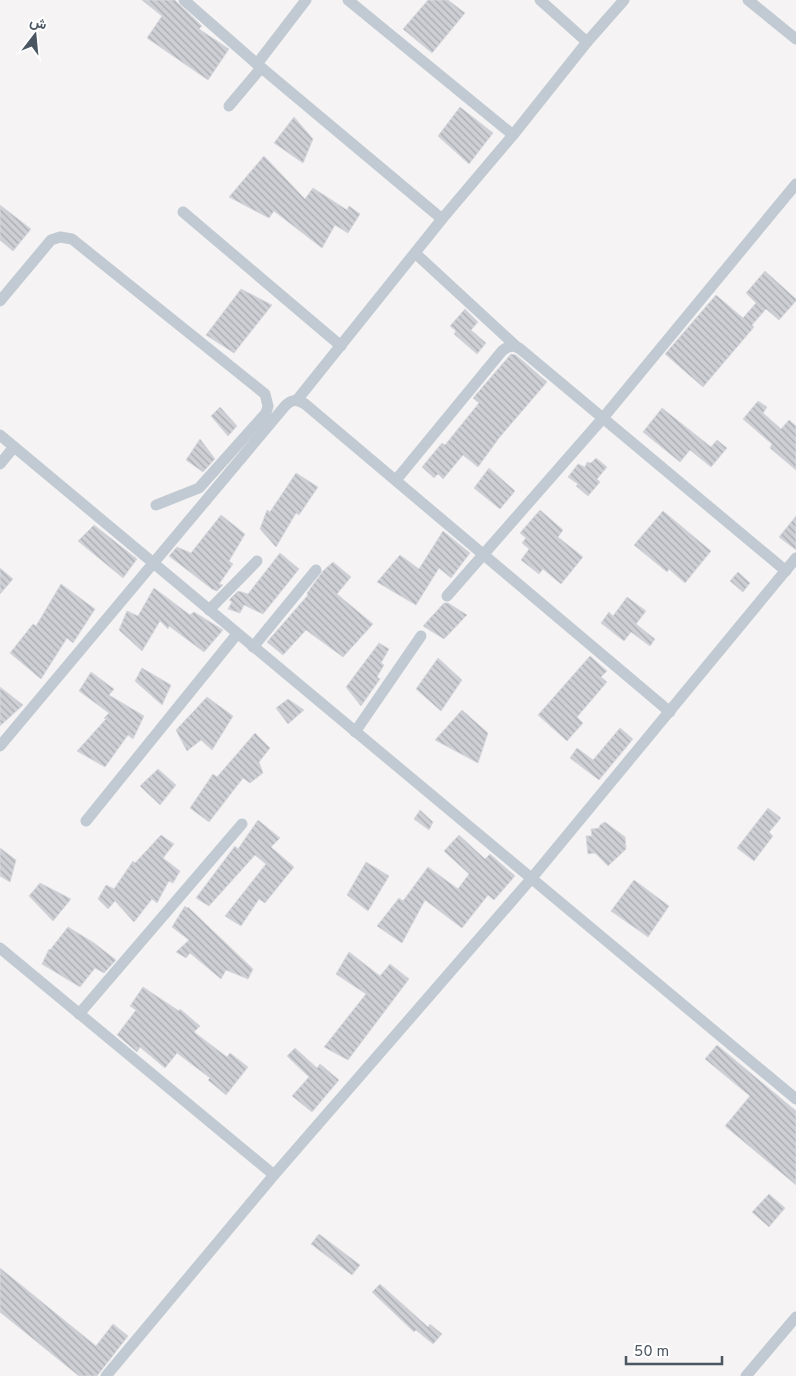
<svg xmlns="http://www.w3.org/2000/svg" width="796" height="1376" font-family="Overpass,Vazirmatn,sans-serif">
	<defs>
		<pattern id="building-back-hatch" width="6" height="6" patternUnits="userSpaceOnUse" patternTransform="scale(1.25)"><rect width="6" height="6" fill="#cdcfd5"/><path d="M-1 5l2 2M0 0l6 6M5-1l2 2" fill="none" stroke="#a8abb0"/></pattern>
	</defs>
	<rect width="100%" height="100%" fill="#f5f3f3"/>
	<g fill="url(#building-back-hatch)" stroke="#d7d9de">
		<path d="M142,0H175L202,26L199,29L229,49L208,80L147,38L162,16Z"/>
		<path d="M428,0H448L465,13L432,53L403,29Z"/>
		<path d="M460,107L493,133L469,164L438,136Z"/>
		<path d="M294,117L313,139L303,163L274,143Z"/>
		<path d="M264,156L305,199L313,188L347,210L349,206L360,214L348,233L335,225L322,248L274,211L269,218L229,197Z"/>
		<path d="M0,205L31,229L13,251L0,240Z"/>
		<path d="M765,271L796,299V301L779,320L766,309L752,325L754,327L703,387L665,354L716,295L743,318L756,303L746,293Z"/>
		<path d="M241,289L272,305L234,353L206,335Z"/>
		<path d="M465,309L478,322L471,330L486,343L477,354L454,334L456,331L450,326Z"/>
		<path d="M511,354L516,355L547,382L499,438L478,467L463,455L443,479L438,474L434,478L422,467L442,443L445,445L479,403L473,398Z"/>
		<path d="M758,401L767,407L763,413L781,429L789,420L796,426V470L770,448L772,444L743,419Z"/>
		<path d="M220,407L237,426L228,436L211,416Z"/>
		<path d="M662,408L711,447L717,440L727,448L711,467L690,450L680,462L643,432Z"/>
		<path d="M200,439L215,459L203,472L186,460Z"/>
		<path d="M596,458L607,467L597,479L600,482L588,496L576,486L578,484L568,477L578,464L585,467L587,462L591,463Z"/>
		<path d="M489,468L515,491L500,509L474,488Z"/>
		<path d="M296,473L318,487L299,515L296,513L276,547L260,529L267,510L270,512Z"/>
		<path d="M540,510L563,530L558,537L583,557L561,584L543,569L539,574L521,560L529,549L522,543L526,538L520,533Z"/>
		<path d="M663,511L711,551L685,583L669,569L667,572L634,545Z"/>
		<path d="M221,515L245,534L229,561L233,564L219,584L223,585L217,591L212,589L169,556L177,547L191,553Z"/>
		<path d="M796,516V550L779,537Z"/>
		<path d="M94,525L137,559L123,578L78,541Z"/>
		<path d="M443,531L470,553L451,578L439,568L416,605L377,582L400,555L419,569Z"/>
		<path d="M280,553L299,569L263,614L244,605L240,613L228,609L232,602L229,600L238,591L248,594Z"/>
		<path d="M333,562L351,577L337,594L373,624L343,657L306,630L283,655L267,642L308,595L307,593L323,571Z"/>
		<path d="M0,568L13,579L0,594Z"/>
		<path d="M738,572L750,583L743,592L730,581Z"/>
		<path d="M61,584L95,609L73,643L67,638L41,679L10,653L33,624L36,626Z"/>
		<path d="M154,588L190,615L194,612L223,630L204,652L169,626L168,629L160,621L142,651L119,630L127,611L138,616Z"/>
		<path d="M627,597L646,611L636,624L655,639L650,646L631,632L624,641L601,623L609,612L613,616Z"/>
		<path d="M444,603H448L467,615L444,639L423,626Z"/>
		<path d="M379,643L389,649L381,663L384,665L377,677L380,679L361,706L346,687Z"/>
		<path d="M590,656L607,671L601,677L607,682L577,717L583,723L567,741L538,715Z"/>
		<path d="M438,658L462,680L441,711L416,689Z"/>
		<path d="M142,668L171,685L162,705L135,681Z"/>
		<path d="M91,672L114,689L109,695L144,716L133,739L128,735L105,767L77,751L106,719L104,718L109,713L79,691Z"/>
		<path d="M0,687L23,705L0,726Z"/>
		<path d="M207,697L233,716L212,750L201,740L187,751L176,730Z"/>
		<path d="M288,699L304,710L288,724L276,708Z"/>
		<path d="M462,710L488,733L478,763L435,740Z"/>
		<path d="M620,728L633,739L599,780L570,758L577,748L593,760Z"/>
		<path d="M255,733L270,748L259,762L263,773L250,783L243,778L209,822L190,808L213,774L217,777Z"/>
		<path d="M158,769L176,785L160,805L140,786Z"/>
		<path d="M768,808L781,818L769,832L773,836L754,861L737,848Z"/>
		<path d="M420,810L433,822L429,830L414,819Z"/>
		<path d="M258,820L280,838L271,847L294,867L265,903L259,899L241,926L225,916L266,864L255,855L209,906L196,898L235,846L238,849Z"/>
		<path d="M605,822L625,837L626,849L608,866L595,853L588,854L586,836H592L591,829L599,828L600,825Z"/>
		<path d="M161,835L174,844L163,858L180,871L173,883L169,881L166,886L157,903L152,899L134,922L115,901L108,909L98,899L106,885L114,889L133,861L135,863Z"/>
		<path d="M459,835L485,859L490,854L515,876L494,900L488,895L462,928L425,900L402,943L377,926L399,898L403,901L428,867L458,889L469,874L444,851Z"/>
		<path d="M0,848L16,860L10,882L0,876Z"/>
		<path d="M366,862L389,876L368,911L347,895Z"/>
		<path d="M634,880L669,906L648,937L611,911Z"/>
		<path d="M40,883L71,899L53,921L29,896Z"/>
		<path d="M185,906L187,908L188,907L253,969L248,979L226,970L221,979L190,953L186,958L176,952L189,940L172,927Z"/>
		<path d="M68,927L94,943L116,960L104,973L95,968L80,987L42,964L49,949L50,950Z"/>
		<path d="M349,952L380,976L390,964L409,979L348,1060L324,1047L366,994L336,974Z"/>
		<path d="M143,987L179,1011L180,1009L200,1026L194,1032L227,1057L230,1053L248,1067L226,1095L208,1080L210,1078L177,1053L165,1068L140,1047L137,1052L117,1035L136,1010L130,1006Z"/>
		<path d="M717,1045L796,1111V1185L725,1126L750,1096L705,1059Z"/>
		<path d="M295,1048L317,1068L320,1064L339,1080L312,1112L292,1096L309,1077L287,1056Z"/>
		<path d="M769,1194L785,1208L769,1227L752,1212Z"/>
		<path d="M319,1234L360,1265L352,1275L311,1244Z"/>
		<path d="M0,1268L96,1346L113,1324L128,1336L97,1376H79L0,1312Z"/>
		<path d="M380,1284L428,1327L430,1324L442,1334L433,1344L416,1330L414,1332L372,1292Z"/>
	</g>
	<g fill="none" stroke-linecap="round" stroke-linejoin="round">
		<g stroke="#c1cad2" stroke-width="11">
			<path d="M184,0L257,64L442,219"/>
			<path d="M348,0L513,135"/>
			<path d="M540,0L587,42"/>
			<path d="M748,0L796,39"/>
			<path d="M257,64L306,0"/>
			<path d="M229,106L261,68"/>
			<path d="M183,212L341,346"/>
			<path d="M415,253L518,348"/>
			<path d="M0,301L51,240L60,237L72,239L265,394L268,406L266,413L199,488L156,505"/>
			<path d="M297,400L442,219L513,135L587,42L624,0"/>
			<path d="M0,435L796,1099"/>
			<path d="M0,464L14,447"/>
			<path d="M396,480L502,351C508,346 512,345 519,348L786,571"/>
			<path d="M447,596L603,418L796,184"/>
			<path d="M209,610L257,561"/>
			<path d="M253,647L316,570"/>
			<path d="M355,732L421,636"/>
			<path d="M0,746L285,406C292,399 297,399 305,404L670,712"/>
			<path d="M86,821L237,634"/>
			<path d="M0,948L274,1175"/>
			<path d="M79,1014L242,824"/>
			<path d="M106,1376L274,1175L531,879L796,558"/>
			<path d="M746,1376L796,1317"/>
		</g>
	</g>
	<g transform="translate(35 35) rotate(16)" stroke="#ffffff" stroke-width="4" paint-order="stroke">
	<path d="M0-4L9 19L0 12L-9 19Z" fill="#4a5661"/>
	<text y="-8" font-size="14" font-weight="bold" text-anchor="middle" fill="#4a5661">ش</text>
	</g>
	<path d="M626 1356v8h96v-8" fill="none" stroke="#4a5661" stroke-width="2.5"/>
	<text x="634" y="1356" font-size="15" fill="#4a5661" stroke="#ffffff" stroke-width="4" paint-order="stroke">50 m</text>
</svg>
